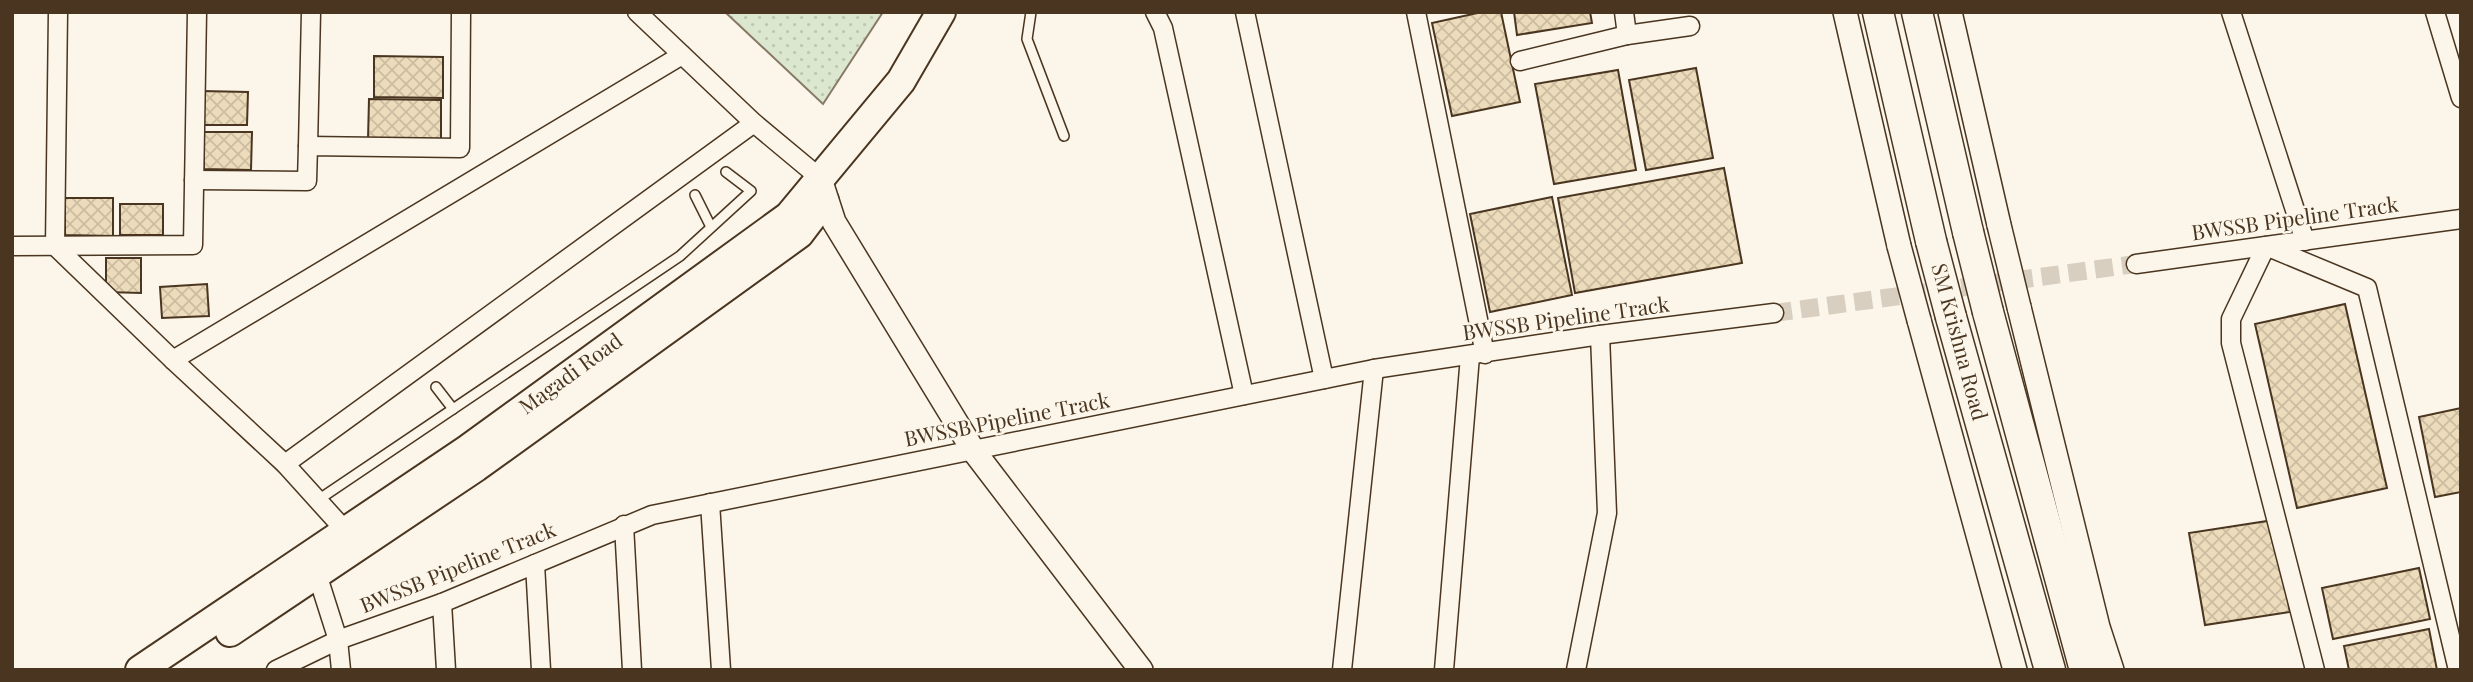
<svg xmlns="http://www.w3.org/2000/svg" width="2473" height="682" font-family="'Playfair Display',serif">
	<defs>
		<pattern id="grass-dots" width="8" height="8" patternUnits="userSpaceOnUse" patternTransform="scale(1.75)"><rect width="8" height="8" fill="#dce7d0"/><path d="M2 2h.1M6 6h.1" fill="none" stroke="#bec7b2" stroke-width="1.8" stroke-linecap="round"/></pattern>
		<pattern id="building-cross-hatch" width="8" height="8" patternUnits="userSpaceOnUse" patternTransform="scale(1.75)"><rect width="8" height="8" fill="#ecdcbc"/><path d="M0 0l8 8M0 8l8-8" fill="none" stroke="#ccbda1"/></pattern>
	</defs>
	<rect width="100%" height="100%" fill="#fbf6e9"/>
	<path fill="url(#grass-dots)" stroke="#887966" stroke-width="2" d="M725,12H883L823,104Z"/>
	<g fill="url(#building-cross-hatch)" stroke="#4a3520" stroke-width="2">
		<path d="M1482,12H1501L1520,102L1452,116L1432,23Z"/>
		<path d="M1514,12H1590L1592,23L1517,35Z"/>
		<path d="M374,56L443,57V98L374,97Z"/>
		<path d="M1696,68L1713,158L1646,170L1629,80Z"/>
		<path d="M1618,70L1636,170L1554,184L1535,84Z"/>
		<path d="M201,91L248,92L247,125H200Z"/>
		<path d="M369,99L441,100V141L368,140Z"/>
		<path d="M204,132H252L251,170L204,169Z"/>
		<path d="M1724,168L1742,263L1575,293L1558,198Z"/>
		<path d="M1552,197L1572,295L1490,312L1470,214Z"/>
		<path d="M65,198H113V236L65,235Z"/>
		<rect x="120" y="204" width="43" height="31"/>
		<path d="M106,258H141V293L106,292Z"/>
		<path d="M207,284L209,316L162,318L160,287Z"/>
		<path d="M2345,304L2387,488L2297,508L2255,324Z"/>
		<path d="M2461,408V492L2435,497L2419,417Z"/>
		<path d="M2274,520L2290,612L2205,625L2189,533Z"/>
		<path d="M2419,568L2430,619L2333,639L2322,588Z"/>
		<path d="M2429,629L2437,670H2349L2344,646Z"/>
	</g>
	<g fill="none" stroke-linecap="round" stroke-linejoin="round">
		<path stroke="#d8cfc1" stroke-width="18" stroke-dasharray="18 9" stroke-linecap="butt" d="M1774,313L2136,264"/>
		<g stroke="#4a3520" stroke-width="12">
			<g id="service">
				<path d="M1031,12L1027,39L1064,136"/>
				<path d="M695,195L711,227"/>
				<path d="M436,387L453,409"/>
				<path d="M318,500L680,256L751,191L726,172"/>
			</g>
		</g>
		<g stroke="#4a3520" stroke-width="21">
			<g id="minor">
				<path d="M58,12L55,246L173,360L285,464L351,537"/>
				<path d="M637,12L754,123L820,178"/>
				<path d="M1155,12L1163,28L1244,395"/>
				<path d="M1245,12L1324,379"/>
				<path d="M1416,12L1485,354"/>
				<path d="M1624,12L1627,35"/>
				<path d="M2231,12L2305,241"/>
				<path d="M2435,12L2461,98"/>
				<path d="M1520,61L1627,35L1690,26"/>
				<path d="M308,146L311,12"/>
				<path d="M194,180L307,181L308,146L460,148L461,12"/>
				<path d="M12,246L193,245L197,12"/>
				<path d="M2136,264L2461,219"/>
				<path d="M173,360L682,55"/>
				<path d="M285,464L754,123"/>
				<path d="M710,503L721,670"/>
				<path d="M624,525L632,670"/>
				<path d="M535,564L541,670"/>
				<path d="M313,566L317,574L338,640L341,670"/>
				<path d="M442,603L446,670"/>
				<path d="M276,670L338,640L442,603L652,515L1374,369L1600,335L1774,313"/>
				<path d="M1342,670L1374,369"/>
				<path d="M1444,670L1470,356"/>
				<path d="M1576,670L1607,513L1600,335"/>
				<path d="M2315,670L2231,343V319L2266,246L2367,288L2458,670"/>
			</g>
		</g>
		<g stroke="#4a3520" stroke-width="26">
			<g id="tertiary">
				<path d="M1845,12L1899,246"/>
				<path d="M1950,12L1999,225"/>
				<path d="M822,185L834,222L973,450L1141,670"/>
				<path d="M2019,307L2098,627L2112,670"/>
				<path d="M1919,320L2015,670"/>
			</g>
		</g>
		<g stroke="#4a3520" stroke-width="32">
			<g id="primary">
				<path d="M230,632L476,467L799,234L824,201"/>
				<path d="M140,670L468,449L789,216L901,81L941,12"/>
			</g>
		</g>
		<g stroke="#4a3520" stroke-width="33">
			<g id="trunk">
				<path d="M1878,12L1931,241"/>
				<path d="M1917,12L1968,232"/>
				<path d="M1988,312L2085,670"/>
				<path d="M1951,317L2050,670"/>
			</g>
		</g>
		<use href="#service" stroke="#fbf6e9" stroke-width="9"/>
		<use href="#minor" stroke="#fbf6e9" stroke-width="18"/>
		<use href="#tertiary" stroke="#fbf6e9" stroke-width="23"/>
		<use href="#primary" stroke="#fbf6e9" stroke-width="28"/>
		<use href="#trunk" stroke="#fbf6e9" stroke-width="30"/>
		<g stroke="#4a3520" stroke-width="26" stroke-linecap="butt">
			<g id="tertiary-bridge">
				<path d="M1999,225L2019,307"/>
				<path d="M1899,246L1919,320"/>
			</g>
		</g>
		<g stroke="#4a3520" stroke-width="33" stroke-linecap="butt">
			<g id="trunk-bridge">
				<path d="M1968,232L1988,312"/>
				<path d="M1931,241L1951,317"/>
			</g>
		</g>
		<use href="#tertiary-bridge" stroke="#fbf6e9" stroke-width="23"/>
		<use href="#trunk-bridge" stroke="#fbf6e9" stroke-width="30"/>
	</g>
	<g text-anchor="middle" stroke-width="5" stroke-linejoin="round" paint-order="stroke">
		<g font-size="21" fill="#4a3520" stroke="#fbf6e9">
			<text transform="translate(2295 219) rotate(-8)" y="7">BWSSB Pipeline Track</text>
			<text transform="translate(1566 319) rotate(-8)" y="7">BWSSB Pipeline Track</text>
			<text transform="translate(1959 342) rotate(75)" y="7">SM Krishna Road</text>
			<text transform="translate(571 374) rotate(-36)" y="7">Magadi Road</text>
			<text transform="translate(1007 420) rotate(-11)" y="7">BWSSB Pipeline Track</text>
			<text transform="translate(458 568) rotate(-22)" y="7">BWSSB Pipeline Track</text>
		</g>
	</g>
	<rect width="2473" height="682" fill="none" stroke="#4a3520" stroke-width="28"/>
</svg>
